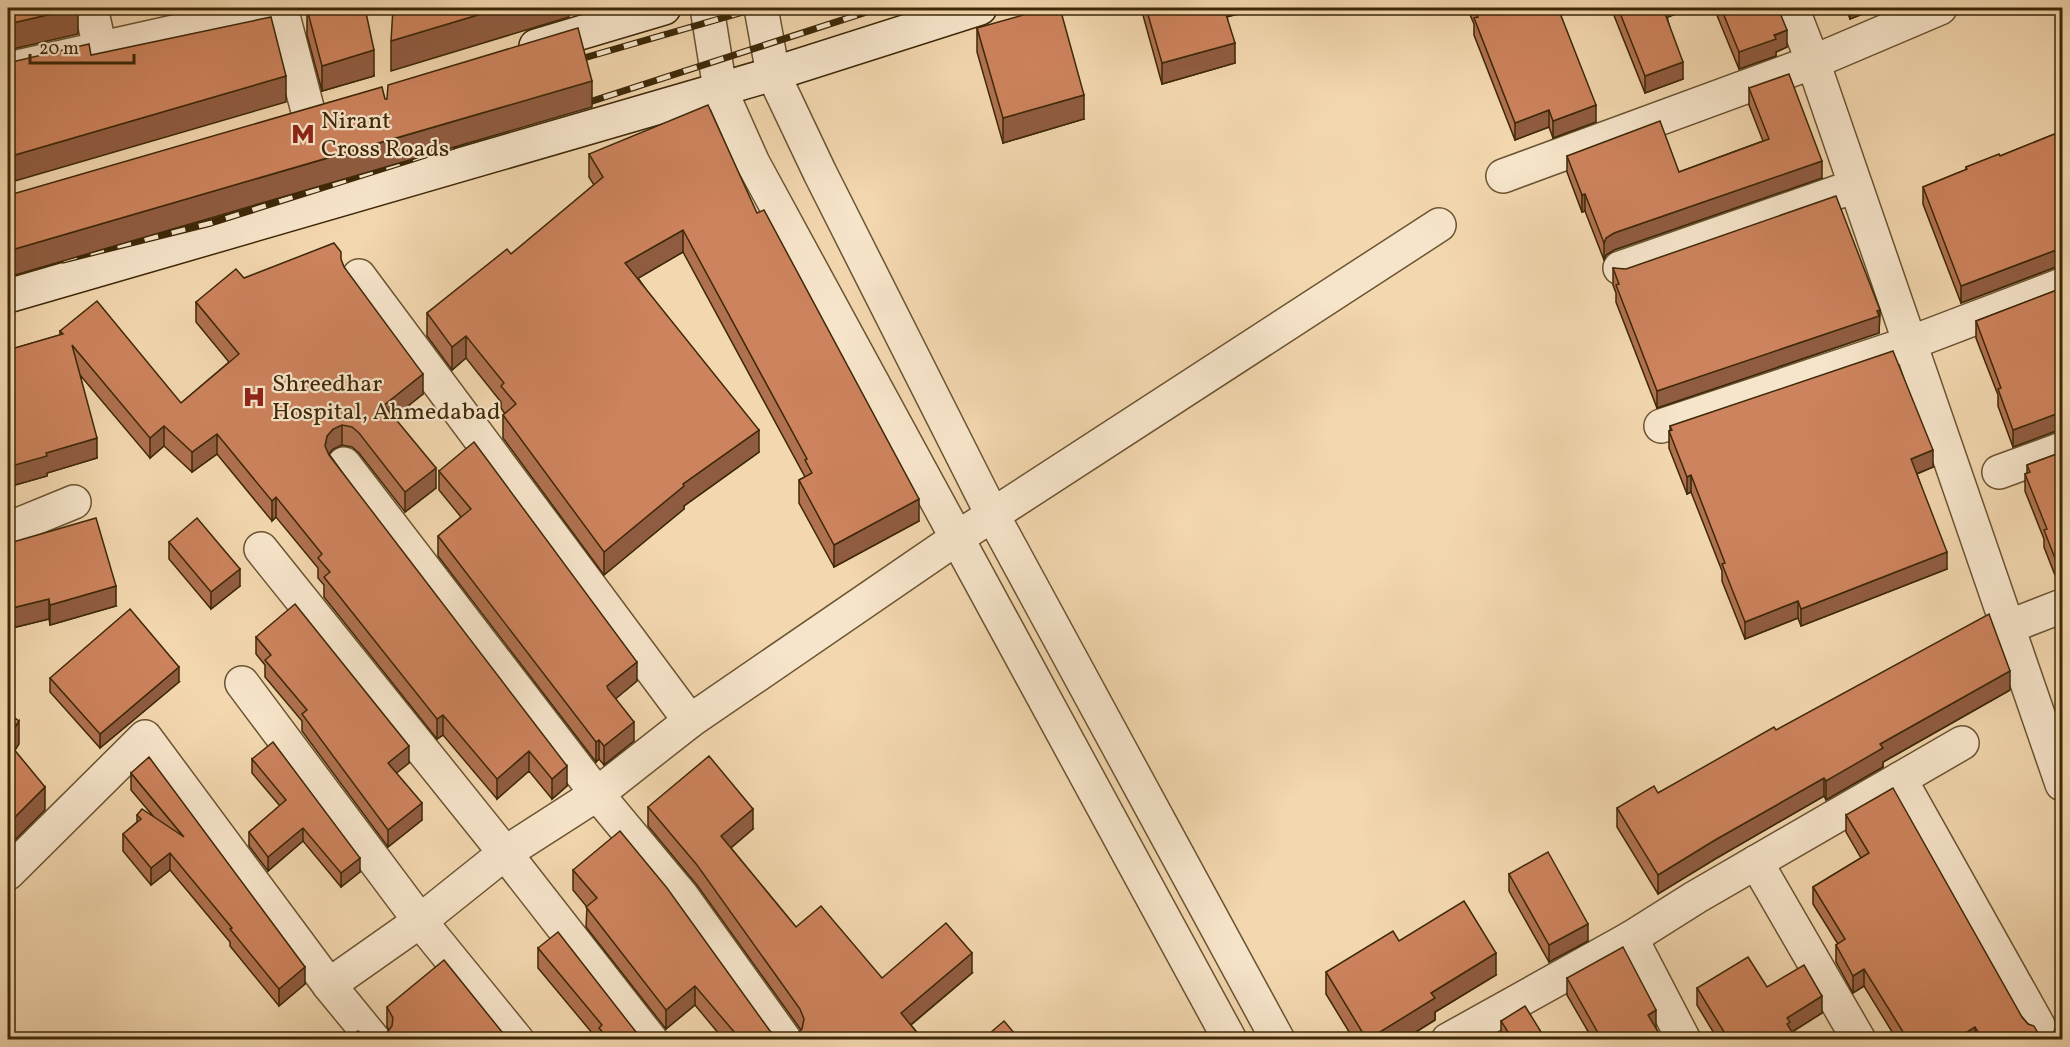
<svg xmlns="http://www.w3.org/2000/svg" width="2070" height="1047" font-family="Vollkorn,serif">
	<rect width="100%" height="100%" fill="#f3d7af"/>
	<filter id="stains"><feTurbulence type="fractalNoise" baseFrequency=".00333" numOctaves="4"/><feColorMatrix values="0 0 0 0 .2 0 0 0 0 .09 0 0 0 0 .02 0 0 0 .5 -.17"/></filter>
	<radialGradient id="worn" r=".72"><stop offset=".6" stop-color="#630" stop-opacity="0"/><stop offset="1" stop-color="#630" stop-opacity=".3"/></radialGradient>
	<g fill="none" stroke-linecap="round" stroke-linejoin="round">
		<g stroke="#6a5431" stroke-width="36">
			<g id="minor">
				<path d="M91,8L100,48"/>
				<path d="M281,8L309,115"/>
				<path d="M1792,8L1813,62L2062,784"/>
				<path d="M8,69L281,8"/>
				<path d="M1503,176L1813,62L1940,8"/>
				<path d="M1620,268L1855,186"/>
				<path d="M359,276L690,721"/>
				<path d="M1661,426L1910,343L2062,285"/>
				<path d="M344,464L597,794L682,896L785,1040"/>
				<path d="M1999,472L2062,449"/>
				<path d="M8,529L74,502"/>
				<path d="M261,549L505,853L651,1040"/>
				<path d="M2008,627L2062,606"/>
				<path d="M242,683L420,921L505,853L597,794L690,721L957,538L1439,225"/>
				<path d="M1900,779L2038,1025"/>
				<path d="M1756,862L1859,1040"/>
				<path d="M8,873L145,737L329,985"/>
				<path d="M1631,938L1684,1040"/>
				<path d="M374,1040L329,985L420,921L517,1040"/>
				<path d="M1448,1040L1631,938L1696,897L1962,743"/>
			</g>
		</g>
		<g stroke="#6a5431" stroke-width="36">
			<g id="tertiary">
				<path d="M707,8L720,89L753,163L1230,1040"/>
				<path d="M761,8L773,74L820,173L992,514L1278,1040"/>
			</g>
		</g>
		<g stroke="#3d2807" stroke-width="36">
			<g id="secondary">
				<path d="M536,46L664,8"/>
				<path d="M8,296L773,74L980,8"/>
			</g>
		</g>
		<use href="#minor" stroke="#f7e5cb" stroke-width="33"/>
		<use href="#tertiary" stroke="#f7e5cb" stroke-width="33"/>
		<use href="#secondary" stroke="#f7e5cb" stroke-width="33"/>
		<g stroke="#3d2807" stroke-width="7">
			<g id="rail">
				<path d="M570,62L757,8"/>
				<path d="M577,106L879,8"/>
				<path d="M63,260L211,223L454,146"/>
			</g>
		</g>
		<use href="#rail" stroke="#f7e5cb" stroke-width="4.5" stroke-dasharray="14" stroke-linecap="butt"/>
	</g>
	<g fill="#b07150" stroke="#3d2807" stroke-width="1.5">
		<path d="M312,8H365L374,76L322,91L307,35V9Z"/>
		<path d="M1141,8H1260L1227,17L1235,63L1162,84Z"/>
		<path d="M1467,8H1558L1596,122L1553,138L1549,127L1515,140L1474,35V24Z"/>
		<path d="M1611,8H1691L1667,17L1683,79L1645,93Z"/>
		<path d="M1714,8H1778L1787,47L1776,52V56L1739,69Z"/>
		<path d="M1846,8H1878L1850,19Z"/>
		<path d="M977,28L1084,119L1003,143L977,52Z"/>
		<path d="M1749,88L1822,178L1614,250L1606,255L1604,260L1585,211L1582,212L1567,172V156L1679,172L1763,141L1749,105Z"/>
		<path d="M2062,131V267H2056L1961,303L1923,204V187L1966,170V167L2000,156Z"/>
		<path d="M589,154L757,213L919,521L834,567L799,503V480L805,477L683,252L638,278L759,452L684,506V509L604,575L503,438V415L505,414L501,408V402L466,358L452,370L427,336V313L511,254L594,185L589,177Z"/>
		<path d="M341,261L344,267L423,394L394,417L436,488L405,512L359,453L352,447L342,445L333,449L329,454L567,786L552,799L529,771L497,799L443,735L437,739L324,597V585L318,578V568L276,517L272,521L217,454L192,472L164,446L150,458L80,375L97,458L47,473V476L8,487V350L60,335V331L181,403L229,362L196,322V302L244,278Z"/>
		<path d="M1613,268L1880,310L1879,333L1657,408L1616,302V293L1613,285Z"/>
		<path d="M2062,288V431H2056L2013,447L1998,406V395L1976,338V321Z"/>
		<path d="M1670,426L1933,467L1917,474L1947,569L1801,626L1798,618L1745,639L1722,581V571L1691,492L1687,494L1669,448V431L1670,430Z"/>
		<path d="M2062,452V588H2060L2044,547V539L2025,491V474L2027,473V465Z"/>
		<path d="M439,471L637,681L615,699L634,741L604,765L599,759L596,762L438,556V536L461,517L439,490Z"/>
		<path d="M8,527L13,542L116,606L50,625L49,619L8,629Z"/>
		<path d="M169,542L240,586L211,609L169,559Z"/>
		<path d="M256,637L409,763L396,773L422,820L388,847L302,731V721L265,677V665L256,654Z"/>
		<path d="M50,678L179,682L100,748L50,692Z"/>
		<path d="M2010,690L1883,762V767L1826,800L1824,796L1715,859L1658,894L1617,827V808L1658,793L1776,730Z"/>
		<path d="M252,759L360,872L341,887L303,841L268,871L249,846V832L280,806L252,773Z"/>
		<path d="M131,773L305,984L279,1006L230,946V942L170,870L151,885L123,851V834L137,822V815L153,816L131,790Z"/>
		<path d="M648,807L753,829L731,848L796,927L882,978L972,973L911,1025L923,1040H724L695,1005L666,1029L586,927L587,907L573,890V870L777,1037L786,1039L795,1036L801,1030L697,885L648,826Z"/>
		<path d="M1846,815L2022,1017L2042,1040H1897L1864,986L1853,993L1836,962V945L1838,944L1813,904V887L1861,858L1846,832Z"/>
		<path d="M1509,874L1588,941L1549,962L1509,891Z"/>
		<path d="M1399,941L1496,975L1435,1012V1020L1403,1040H1354L1326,994V972Z"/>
		<path d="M538,948L636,1032L649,1040H598L538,968Z"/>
		<path d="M1567,978L1656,1027H1655L1663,1040H1593L1567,995Z"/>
		<path d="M1767,987L1822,1013L1792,1032L1797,1040H1718L1697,1005V988Z"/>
		<path d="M387,1007L502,1032L510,1038L348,1040L368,1038L378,1039L386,1034L389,1030L387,1027Z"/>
		<path d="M1501,1021L1546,1040H1502L1501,1038Z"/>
	</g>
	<g fill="#905c41" stroke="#3d2807" stroke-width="1.5">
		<path d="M78,8V34L8,50V24Z"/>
		<path d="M130,8H153L130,13Z"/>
		<path d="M501,8H569V17L391,71V41Z"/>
		<path d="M1222,8H1260L1222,18Z"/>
		<path d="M1661,8H1691L1661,20Z"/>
		<path d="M1850,8H1878L1850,19Z"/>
		<path d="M1787,30V47L1776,52V56L1739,69V52Z"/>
		<path d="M1235,43V63L1162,84V63Z"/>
		<path d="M374,50V76L322,91V66Z"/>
		<path d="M1683,62V79L1645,93V76Z"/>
		<path d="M286,76V102L8,183V157Z"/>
		<path d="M592,81V107L8,277V251Z"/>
		<path d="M1084,95V119L1003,143V118Z"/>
		<path d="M1596,105V122L1553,138V121Z"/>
		<path d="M1549,110V127L1515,140V123Z"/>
		<path d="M1822,161V178L1614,250L1606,255L1604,260V243L1606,238L1614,233Z"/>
		<path d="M1585,194V211L1582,212V195Z"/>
		<path d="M683,230V252L625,286V263Z"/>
		<path d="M2056,250V267L1961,303V286Z"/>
		<path d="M1880,310L1879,333L1657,408V391Z"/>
		<path d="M466,336V358L452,370V347Z"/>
		<path d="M423,374V394L384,425V405Z"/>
		<path d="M2056,414V431L2013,447V430Z"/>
		<path d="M342,425V445L333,449L327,456L325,446L327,436L333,429Z"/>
		<path d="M164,426V446L150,458V438Z"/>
		<path d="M759,430V452L684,506V509L604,575V552L683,484Z"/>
		<path d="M217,434V454L192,472V452Z"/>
		<path d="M97,438V458L47,473V476L8,487V467L46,453Z"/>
		<path d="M1933,450V467L1911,476V459Z"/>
		<path d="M436,468V488L405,512V492Z"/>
		<path d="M1691,475V492L1687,494V477Z"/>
		<path d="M276,497V517L272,521V501Z"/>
		<path d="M919,499V521L834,567V545Z"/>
		<path d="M1947,552V569L1801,626V609Z"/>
		<path d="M240,569V586L211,609V592Z"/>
		<path d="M116,586V606L50,625V605Z"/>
		<path d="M49,599V619L8,629V609Z"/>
		<path d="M1798,601V618L1745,639V622Z"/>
		<path d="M637,662V681L607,706V686Z"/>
		<path d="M179,667V682L100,748V734Z"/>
		<path d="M2010,671V690L1883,762V767L1826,800V781L1880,744Z"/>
		<path d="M443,715V735L437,739V719Z"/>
		<path d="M19,721V744L8,761V738Z"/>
		<path d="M634,722V741L604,765V746Z"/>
		<path d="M599,740V759L596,762V742Z"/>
		<path d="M409,746V763L388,780V763Z"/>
		<path d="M529,751V771L497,799V779Z"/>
		<path d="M567,766V786L552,799V779Z"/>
		<path d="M1824,778V796L1715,859L1658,894V875L1715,840Z"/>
		<path d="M45,787V810L8,847V824Z"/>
		<path d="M422,803V820L388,847V830Z"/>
		<path d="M753,809V829L721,856V836Z"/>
		<path d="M303,828V841L268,871V857Z"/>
		<path d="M170,853V870L151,885V868Z"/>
		<path d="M360,858V872L341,887V873Z"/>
		<path d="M1588,924V941L1549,962V945Z"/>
		<path d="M972,953V973L901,1033V1013Z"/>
		<path d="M1496,953V975L1435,1012V1020L1403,1040H1368L1431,993Z"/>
		<path d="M305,967V984L279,1006V989Z"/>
		<path d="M1864,969V986L1853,993V976Z"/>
		<path d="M695,986V1005L666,1029V1010Z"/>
		<path d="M1822,996V1013L1790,1033L1787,1040V1018Z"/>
		<path d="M1656,1010V1027L1648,1032V1015Z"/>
		<path d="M1975,1027V1040H1954Z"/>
	</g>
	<g fill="#cd835d" stroke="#3d2807" stroke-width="1.5">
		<path d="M8,8H78L8,24Z"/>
		<path d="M316,8H365L374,50L322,66L307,9Z"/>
		<path d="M393,8H501L391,41Z"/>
		<path d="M1048,8H1060L1084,95L1003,118L977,28Z"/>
		<path d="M1146,8H1224L1235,43L1162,63Z"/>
		<path d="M1474,8H1558L1596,105L1553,121L1549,110L1515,123L1474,18L1478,17Z"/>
		<path d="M1618,8H1663L1683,62L1645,76Z"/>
		<path d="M1721,8H1778L1787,30L1774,35L1776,39L1739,52Z"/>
		<path d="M271,17L286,76L8,157V61L12,62L89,44L91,55Z"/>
		<path d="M578,28L592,81L8,251V194H13L382,87L385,99H387L388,85Z"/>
		<path d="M1789,74L1822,161L1614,233L1606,238L1604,243L1585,194L1582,195L1567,156L1660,121L1679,172L1769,139L1749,88Z"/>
		<path d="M708,105L757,213L764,210L919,499L834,545L799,480L812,473L805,460L807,459L683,230L625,263L759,430L683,484L684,486L604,552L503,415L516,404L501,386L504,383L466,336L452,347L427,313L507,249L511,254L603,177L589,154Z"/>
		<path d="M2062,131V250H2056L1961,286L1923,187L1967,169L1966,167L1999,154L2000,156Z"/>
		<path d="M1836,196L1880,310L1877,311L1879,316L1657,391L1616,285L1619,284L1613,268L1626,269Z"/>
		<path d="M334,243L341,252V259L344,267L423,374L384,405L436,468L405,492L359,433L352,427L342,425L333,429L327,436L325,446L329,455L567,766L552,779L529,751L497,779L443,715L437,719L324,577L330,572L318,558L322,554L276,497L272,501L217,434L192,452L164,426L150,438L72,345L97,438L46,453L47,456L8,467V350L63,334L60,331L97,301L181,403L239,354L196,302L236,269L244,278Z"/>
		<path d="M2062,288V414H2056L2013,430L1998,389L2001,388L1976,321Z"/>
		<path d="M1893,351L1933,450L1911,459L1947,552L1801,609L1798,601L1745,622L1722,564L1725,563L1691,475L1687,477L1669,431L1672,430L1670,426Z"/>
		<path d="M474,442L637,662L607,686L608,689L634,722L604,746L599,740L596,742L438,536L471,509L439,471Z"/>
		<path d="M2062,452V571H2060L2044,530L2047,529L2025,474L2030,472L2027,465Z"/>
		<path d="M96,518L116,586L50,605L49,599L8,609V527H9L13,542Z"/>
		<path d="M197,518L240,569L211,592L169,542Z"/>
		<path d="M295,604L409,746L388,763L422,803L388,830L302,714L307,710L265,660L271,655L256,637Z"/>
		<path d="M130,609L179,667L100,734L50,678Z"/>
		<path d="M1989,614L2010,671L1880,744L1883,748L1826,781L1824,778L1715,840L1658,875L1617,808L1654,786L1658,793L1774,727L1776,730Z"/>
		<path d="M8,713L19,721L8,738Z"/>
		<path d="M8,742L45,787L8,824Z"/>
		<path d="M273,742L360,858L341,873L303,828L268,857L249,832L286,800L252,759Z"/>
		<path d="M709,756L753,809L721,836L796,927L821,906L882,978L946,923L972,953L901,1013L923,1040H741L695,986L666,1010L586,907L597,898L573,870L620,831L667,888L770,1031L777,1037L786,1039L795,1036L802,1029L804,1019L800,1009L697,865L648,807Z"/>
		<path d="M149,757L305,967L279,989L230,929L232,928L170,853L151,868L123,834L141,819L137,815L142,809L184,837L131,773Z"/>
		<path d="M1893,788L2022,1017L2028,1024L2034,1026L2042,1040H1983L1975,1027L1954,1040H1908L1864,969L1853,976L1836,945L1845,939L1813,887L1869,853L1846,815Z"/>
		<path d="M1548,852L1588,924L1549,945L1509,874Z"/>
		<path d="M1464,901L1496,953L1431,993L1435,998L1367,1040L1326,972L1393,931L1399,941Z"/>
		<path d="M558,932L636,1032L649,1040H609L599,1028L602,1025L538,948Z"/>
		<path d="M1623,947L1656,1010L1648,1015L1663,1040H1602L1567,978Z"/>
		<path d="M1748,957L1767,987L1804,965L1822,996L1787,1018L1790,1022L1787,1024L1797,1040H1729L1697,988Z"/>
		<path d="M444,960L502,1032L510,1038L516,1040H348L358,1031L368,1038L378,1039L386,1034L392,1026L393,1018L387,1007Z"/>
		<path d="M1525,1006L1546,1040H1513L1501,1021Z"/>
		<path d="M1004,1021L1020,1040H982Z"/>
	</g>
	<defs>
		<g id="metro-bare" transform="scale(1.8)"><path d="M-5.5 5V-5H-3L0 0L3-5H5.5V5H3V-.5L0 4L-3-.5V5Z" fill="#8f2418" stroke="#f7e5cb" stroke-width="2.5" paint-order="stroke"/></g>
		<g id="hospital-bare" transform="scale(1.8)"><path d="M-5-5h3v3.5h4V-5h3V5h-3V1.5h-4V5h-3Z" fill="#8f2418" stroke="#f7e5cb" stroke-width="2.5" paint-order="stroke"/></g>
	</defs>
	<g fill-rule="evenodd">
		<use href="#metro-bare" x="303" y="134"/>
		<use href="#hospital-bare" x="254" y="397"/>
	</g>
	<g text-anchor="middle" stroke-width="4.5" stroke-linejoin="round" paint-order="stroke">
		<g font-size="24" fill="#3d2807" stroke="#f7e5cb" text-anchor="start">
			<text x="321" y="128">Nirant<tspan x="321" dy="28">Cross Roads</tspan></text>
			<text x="272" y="391">Shreedhar<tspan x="272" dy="28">Hospital, Ahmedabad</tspan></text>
		</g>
	</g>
	<rect width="2070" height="1047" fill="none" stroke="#f3d7af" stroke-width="30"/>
	<rect x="9" y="9" width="2052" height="1029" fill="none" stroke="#3d2807" stroke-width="3"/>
	<rect x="15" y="15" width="2040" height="1017" fill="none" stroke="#3d2807" stroke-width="1.5"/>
	<path d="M30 54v9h104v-9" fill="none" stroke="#3d2807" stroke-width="3"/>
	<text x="39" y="54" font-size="18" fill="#3d2807" stroke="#f7e5cb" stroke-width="4.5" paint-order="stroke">20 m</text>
	<rect width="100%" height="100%" filter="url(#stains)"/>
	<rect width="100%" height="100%" fill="url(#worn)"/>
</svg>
